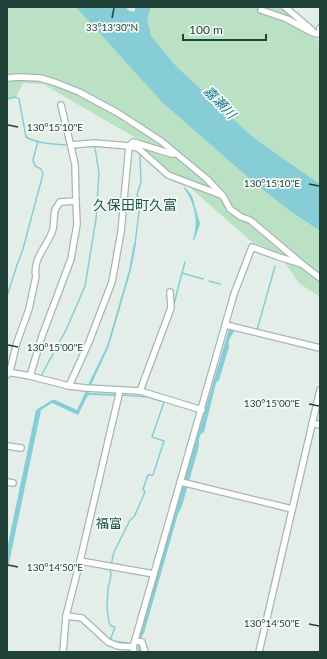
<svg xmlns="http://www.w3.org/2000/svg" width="327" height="659" font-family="Lato,'Noto Sans JP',sans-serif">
	<rect width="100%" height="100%" fill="#e4eee9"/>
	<g fill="#bbe1c4">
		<path d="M7,7H90L293,213L320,231V297L300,284L278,253L252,242L179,178L141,149V141L43,84L23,83L16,97L7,99Z"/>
		<path d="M148,7H279L309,29L312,35L320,42V184L254,138L177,67L151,36L145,26Z"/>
	</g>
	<g fill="#87cdd8">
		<path d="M76,7H126L128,10L134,12L136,7H151L147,19L151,36L177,67L254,138L320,184V231L293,213L257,185L162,102Z"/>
		<path d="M185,187L192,196L200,224L194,241L193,240C199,221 195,204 184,188Z"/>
		<path d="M134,243L136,244L131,270L109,346L91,385H88L107,346L129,270Z"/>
		<path d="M229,329H233L235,330C232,335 227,341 229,347L219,380L216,383L204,432L201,434L199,439V446L182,506L178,514L144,633C139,639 140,645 142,652H138L137,639Z"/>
		<path d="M86,391H89V393L116,394V396L88,395L78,415L52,403L41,410L7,573V549L36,410L52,400H55L77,410Z"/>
	</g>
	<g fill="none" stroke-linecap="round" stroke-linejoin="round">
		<g stroke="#87cdd8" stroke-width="1.5">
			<path d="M7,99L16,97L19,99L26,137C38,144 54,144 68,145"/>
			<path d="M135,244L140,204L137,195L141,182L140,155"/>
			<path d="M182,273L185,262"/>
			<path d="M209,281L220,284"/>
			<path d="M7,296L17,265L23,249L43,174L41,169L35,166L33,160L38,141"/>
			<path d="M173,308L182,273L203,279"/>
			<path d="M255,329L320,345"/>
			<path d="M257,330L275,266"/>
			<path d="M34,374L41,376L66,330L85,286L96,219L99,173L95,148"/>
			<path d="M111,565L114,552L130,520L134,517L145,492L143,489L148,475H153L164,441L152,437L164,402L148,397L121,395"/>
			<path d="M110,568L111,575L108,589L107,607L109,622L111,626L115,627L111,638L112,641L128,643"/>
		</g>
		<g stroke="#a6b7b0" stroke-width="8">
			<g id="minor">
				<path d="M285,7L312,30"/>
				<path d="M261,10L287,19L311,32L318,34L319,33L320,28"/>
				<path d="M7,78L19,77L40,78L54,82L79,92L118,113L161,141L207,179L223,196L230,209L241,217L250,220L302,264L320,278"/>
				<path d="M71,145L94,143L129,146L133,142L172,154H175"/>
				<path d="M226,325L320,348"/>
				<path d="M7,372L30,376L69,386L86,388L140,391L202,410"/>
				<path d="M7,375L11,367L17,342L29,309L36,276C32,260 47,246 52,232C55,225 53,218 55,210C56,208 58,205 60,202L76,201"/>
				<path d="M30,376L42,336L71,259L77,224L76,201L75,164L61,105"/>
				<path d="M69,386L89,342L112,282L121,232L129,146L138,148L168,175L221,195"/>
				<path d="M140,391L171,308L170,292"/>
				<path d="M312,423L320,425"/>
				<path d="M7,446L21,448"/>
				<path d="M7,482L13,483"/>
				<path d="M181,482L292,509"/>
				<path d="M80,561L154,574"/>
				<path d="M66,616L82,618L108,642L118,646L133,647"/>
				<path d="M135,641L142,642L145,652"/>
				<path d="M63,652L66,616L80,561L120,390"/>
				<path d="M134,652L133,647L234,294L252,247L276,256L302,264"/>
				<path d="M259,652L320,390"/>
			</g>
		</g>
		<use href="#minor" stroke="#fff" stroke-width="5.5"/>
	</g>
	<path fill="none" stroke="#214238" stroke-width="1.5" d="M112,18L114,8M8,125L18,127M309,184L319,186M8,345L18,347M309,404L319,406M8,565L18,567M309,624L319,626"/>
	<g text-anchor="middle" stroke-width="3.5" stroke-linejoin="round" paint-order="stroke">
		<g font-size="13" font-style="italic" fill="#157384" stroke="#f5faf7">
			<text transform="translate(220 102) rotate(46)" y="5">嘉瀬川</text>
		</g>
		<g font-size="13" fill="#1b5646" stroke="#f5faf7">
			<text x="109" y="528">福富</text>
		</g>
		<g font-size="14" fill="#1b5646" stroke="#f5faf7">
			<text x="135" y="210">久保田町久富</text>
		</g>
	</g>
	<g font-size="10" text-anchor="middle" fill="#214238" stroke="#f5faf7" stroke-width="3.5" stroke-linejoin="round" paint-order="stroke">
		<text x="112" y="31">33°13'30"N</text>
		<text x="55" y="131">130°15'10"E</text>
		<text x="272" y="187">130°15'10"E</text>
		<text x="55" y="351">130°15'00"E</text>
		<text x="272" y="407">130°15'00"E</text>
		<text x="55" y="571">130°14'50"E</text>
		<text x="272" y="627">130°14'50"E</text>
	</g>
	<rect width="327" height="659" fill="none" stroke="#214238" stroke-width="16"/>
	<path d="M183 34v6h83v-6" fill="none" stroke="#214238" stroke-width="2"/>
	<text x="189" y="34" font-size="12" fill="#214238" stroke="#f5faf7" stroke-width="3" paint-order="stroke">100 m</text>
</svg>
